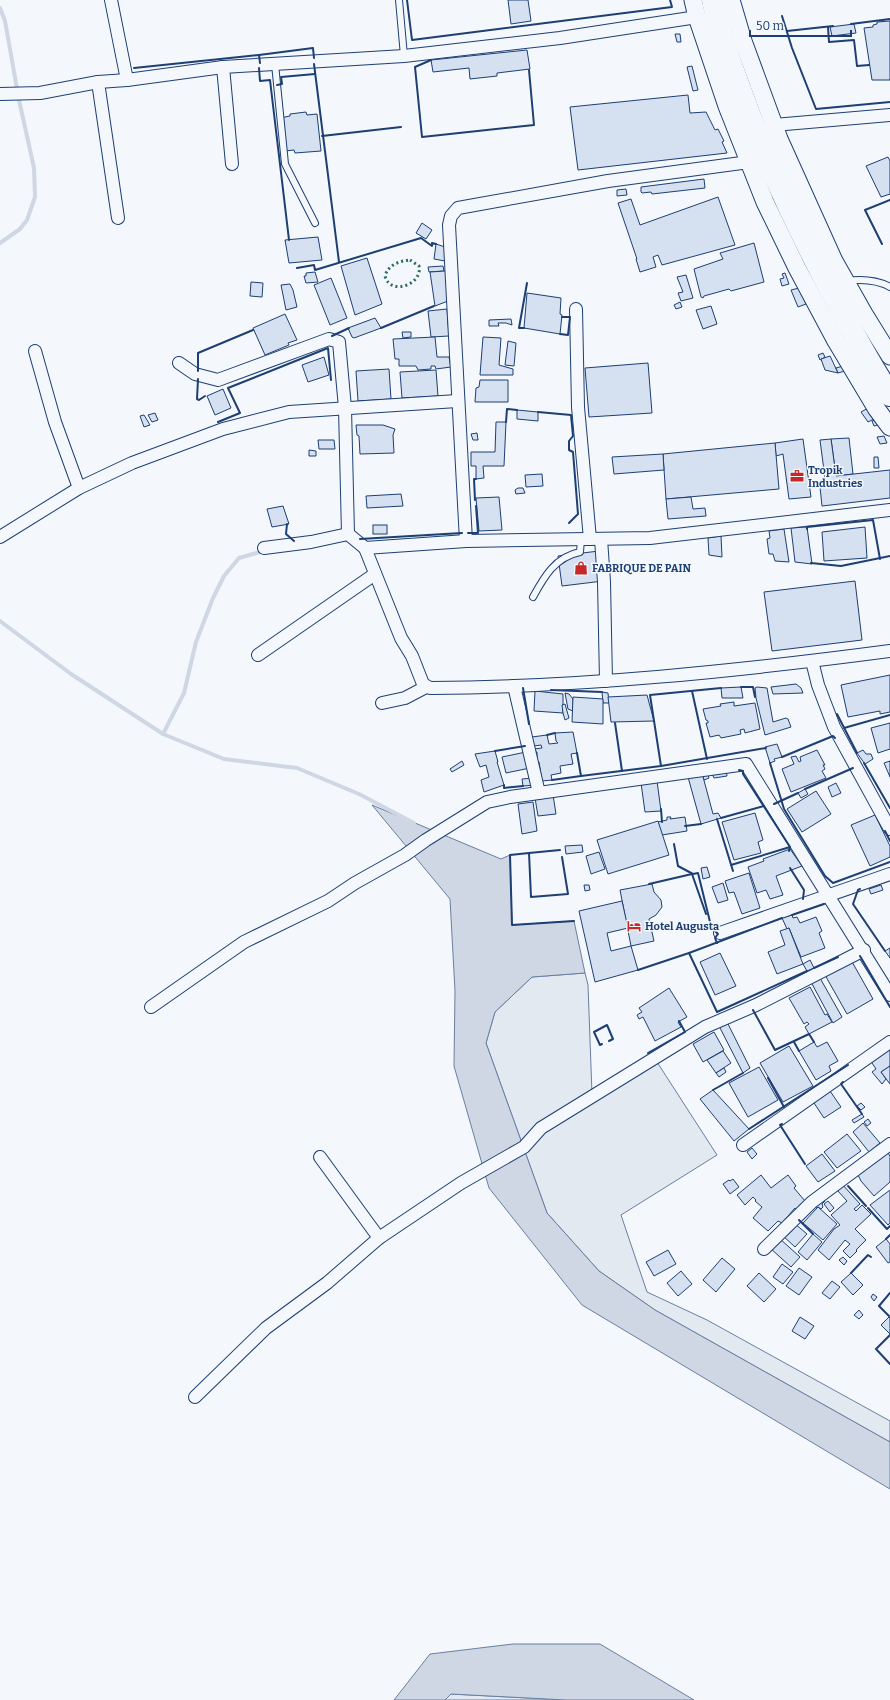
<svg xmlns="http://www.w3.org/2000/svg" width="890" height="1700" font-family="Bitter,serif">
	<rect width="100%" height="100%" fill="#f4f7fb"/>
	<g fill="#e3e9f0" stroke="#687fa3">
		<path d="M585,973L588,985L592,1094L657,1062L717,1155L621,1215L647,1292L707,1320L890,1421V1442L655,1310L599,1271L547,1213L486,1043L495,1012L532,977Z"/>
		<path d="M451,1694L566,1700H445Z"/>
	</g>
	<g fill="#cfd7e4" stroke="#687fa3">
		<path d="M372,805L501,859L510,855L512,925L574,921L585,973L532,977L495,1012L486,1043L547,1213L599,1271L655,1310L890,1442V1489L582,1305L489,1188L454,1066L455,991L450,899Z"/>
		<path d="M513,1644H600L694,1700H566L451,1694L445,1700H394L430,1654Z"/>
	</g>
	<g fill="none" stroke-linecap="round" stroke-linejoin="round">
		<g stroke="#cfd7e4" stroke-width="4">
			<path d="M0,8L5,21L19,100L34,168L35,197L27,220L20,229L0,243"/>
			<path d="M0,621L71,674L163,734L224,759L297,768L359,794L414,823"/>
			<path d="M163,734L184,693L196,642L213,598L224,576L239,558L260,552"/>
		</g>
	</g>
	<g fill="#d5e0f0" stroke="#1d3f73">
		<path d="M508,0H528L531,21L511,24Z"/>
		<path d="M890,21V80H872L864,28L873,27V25L877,24V22Z"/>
		<path d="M854,24L856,33L832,36L830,27Z"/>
		<path d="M675,34H680L681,42H677Z"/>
		<path d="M527,50L530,69L497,73V76L470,79L469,68L433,72L431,60Z"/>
		<path d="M692,66L698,90L693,91L687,67Z"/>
		<path d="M688,95L690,113L706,112L715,130L718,129L724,141L722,142L727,153L578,170L570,107Z"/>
		<path d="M306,112L307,115L317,114L321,151L295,153L294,150L285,151L280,118L290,116V114Z"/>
		<path d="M888,157L890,161V194L881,197L866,166Z"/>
		<path d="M704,179L705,188L652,194L651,192L642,193L641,192V187Z"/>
		<path d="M626,189L627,195L617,196V190Z"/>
		<path d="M718,197L735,245L662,265L658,255L653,257L656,267L640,272L636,259H637L618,203L631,199L640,225Z"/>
		<path d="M422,223L432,230L426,239L416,233Z"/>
		<path d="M318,237L322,260L289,263L285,240Z"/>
		<path d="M754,243L764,282L731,291L729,289L704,296L703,298L701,297L694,269L723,259L720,253Z"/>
		<path d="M436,244L445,247V261L434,259Z"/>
		<path d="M367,258L382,304L355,315L341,266Z"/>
		<path d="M443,266L444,271L429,272L428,267Z"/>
		<path d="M445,271L446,272L448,301L435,306L430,272Z"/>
		<path d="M315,272L318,282L306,283L304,276H306V273Z"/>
		<path d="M785,273L789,284L782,286L780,279L784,278L782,274Z"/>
		<path d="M686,275L693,298L681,301L678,293L683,292L677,277Z"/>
		<path d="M331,278L347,318L330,325L314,285Z"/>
		<path d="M251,282L263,283L262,297L250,296Z"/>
		<path d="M290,284L293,290L297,307L286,310L281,285Z"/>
		<path d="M799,288L806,304L798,307L791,290Z"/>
		<path d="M527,293L561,298L560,314L562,315L560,334L524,328Z"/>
		<path d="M680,302L682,307L676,309L674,305Z"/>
		<path d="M711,306L717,324L703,329L696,310Z"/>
		<path d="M447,309L449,336L431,337L428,311Z"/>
		<path d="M285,314L297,340L288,343L289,345L265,355L253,328Z"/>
		<path d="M375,318L381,328L354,338L352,337L348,328Z"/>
		<path d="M511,319L512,325L506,323H498L499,326H489V320Z"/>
		<path d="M402,332H411V337L403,338Z"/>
		<path d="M435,337L437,357H449L451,367L436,369L435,366H431V369L418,370L416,366H399V359H395L393,339Z"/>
		<path d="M483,337L501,338L499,365L513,369V375H480Z"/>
		<path d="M508,341L516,343L514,366L505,365Z"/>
		<path d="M823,353L825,357L820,360L818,355Z"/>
		<path d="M830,356L831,358L838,373L825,370L821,359Z"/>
		<path d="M324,357L329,375L308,382L302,365Z"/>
		<path d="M648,363L652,413L589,417L585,368Z"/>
		<path d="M843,366L845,371L838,373L836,368Z"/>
		<path d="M389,369L391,399L358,401L356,371Z"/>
		<path d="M436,370L438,396L402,398L400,372Z"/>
		<path d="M480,380H508V402H475L476,388L479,387Z"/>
		<path d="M223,389L231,408L215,415L207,396Z"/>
		<path d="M870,407L876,418L868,422L861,412Z"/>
		<path d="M517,410L538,412V421L517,419Z"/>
		<path d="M155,413L158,420L152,422L148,415Z"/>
		<path d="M144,415L150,425L144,427L140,416Z"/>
		<path d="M879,419L882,424L874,426L872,421Z"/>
		<path d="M496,422H506L504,466H483L484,478L476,479V466H471V452H495Z"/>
		<path d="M356,425H383L395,429L393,435L394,453L360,454L359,436L357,435Z"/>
		<path d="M477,433L478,440H473L471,434Z"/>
		<path d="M884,436L887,443L880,444L877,437Z"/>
		<path d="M849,438L853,474L836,476L831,439Z"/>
		<path d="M803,439L811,497L789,499L783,454L776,456L775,443Z"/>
		<path d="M831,439L836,476L890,470V498L822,506L820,487L826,486L820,440Z"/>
		<path d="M318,440H334L335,449H319Z"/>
		<path d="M775,443L779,489L666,499L663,454Z"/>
		<path d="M309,450L316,451V456H309Z"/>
		<path d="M663,454L664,470L614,474L612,457Z"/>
		<path d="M874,457H878L879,468H874Z"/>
		<path d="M542,474L543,486L526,487L525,475Z"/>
		<path d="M518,488H523L525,493L516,494L515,490Z"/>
		<path d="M401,494L403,506L367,508L366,496Z"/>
		<path d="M499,497L502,530L479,531L476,498Z"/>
		<path d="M691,497L693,509L705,508L706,516L668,519L666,499Z"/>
		<path d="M283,506L289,524L272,527L267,509Z"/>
		<rect x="373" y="525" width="14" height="9"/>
		<path d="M807,527L812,564L795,562L791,528Z"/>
		<path d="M865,527L867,558L824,561L822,532Z"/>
		<path d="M784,529L789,562L775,561L773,554H769L767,539L770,538L769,531Z"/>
		<path d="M721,536L722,557L709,555L708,538Z"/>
		<path d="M599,551L603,581L562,586L558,556Z"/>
		<path d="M855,581L862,640L772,651L764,592Z"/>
		<path d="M890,675V712L880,714V711L848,717L841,685Z"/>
		<path d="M796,684L801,688L803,693L773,694L771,687Z"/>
		<path d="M741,687L743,698H722L721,688Z"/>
		<path d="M757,687L767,688L773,722L786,718L788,719L791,727L765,735L756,698L755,688Z"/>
		<path d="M535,691L563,694V713L534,711Z"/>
		<path d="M602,692L608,693L609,703H603Z"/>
		<path d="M565,693L569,694L573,699V711L568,709Z"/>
		<path d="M647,695L654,721L611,722L608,697Z"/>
		<path d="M573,697L603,699V724L572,722Z"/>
		<path d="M734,702V706L755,703L760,729L745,733L744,729L740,730L741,734L721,738L719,735L710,737L706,723H708V721L706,720L703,709L721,706L720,704Z"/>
		<path d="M565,704L569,718L565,720L563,713L562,705Z"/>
		<path d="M890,723V749L878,753L871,728Z"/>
		<path d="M573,732L577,753L571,754L573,764L560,766L561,773L551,775L552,780L542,781L539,762H537V752H535L534,749L542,748L541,745L534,746L532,737L547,735L549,744L558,743L556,741L555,733Z"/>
		<path d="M777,744L782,757L774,759L775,761L770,763L765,747Z"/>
		<path d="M817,750L825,765H823L825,769L822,771L826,778L791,792L782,769L794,764L791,757L796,756L799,762L801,761L800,757Z"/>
		<path d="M863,750L866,754H871L873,759L865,764L857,753Z"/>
		<path d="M495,751L498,762H497L504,785L484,792L481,780L489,777L486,765L480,767L475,754Z"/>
		<path d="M526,752L530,768L506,773L502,757Z"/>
		<path d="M462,761L464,765L452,772L450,769Z"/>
		<path d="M890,761V777L884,763Z"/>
		<path d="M726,769L727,776L714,778L713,776L712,770Z"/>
		<path d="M707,772L709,778L704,780L702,773Z"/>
		<path d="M702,773L713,814L718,813L721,818L701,824L688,777Z"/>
		<path d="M534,778L535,785L523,786L522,779Z"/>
		<path d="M657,781L661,811L645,812L641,783Z"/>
		<path d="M836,783L841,793L832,797L828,787Z"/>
		<path d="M805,789L808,794L801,798L798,793Z"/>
		<path d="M816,791L831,814L802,832L787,809Z"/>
		<path d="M553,795L556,814L538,816L535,798Z"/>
		<path d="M533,802L537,831L522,834L518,804Z"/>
		<path d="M755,813L763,840L758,842L761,853L734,860L722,822Z"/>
		<path d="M875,815L890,846V857L870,866L851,825Z"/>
		<path d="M667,817H671L670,819L685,817L687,831L662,835L658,822L667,820Z"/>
		<path d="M658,821L669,855L608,874L597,840Z"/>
		<path d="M582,845L583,852L566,854L565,846Z"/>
		<path d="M790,849L802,866L776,876L783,895L770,899L766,890L757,893L748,867L764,861L763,859Z"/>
		<path d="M599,852L605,869L591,874L586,856Z"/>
		<path d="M707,867L710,877L703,879L701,868Z"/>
		<path d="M749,873L760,908L742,914L734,892L729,893L725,881Z"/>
		<path d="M723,883L728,900L718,903L712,887Z"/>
		<path d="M652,884L654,892L661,900L662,907L656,915L649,919L654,941L631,946L620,890Z"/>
		<path d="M584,885H589L590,890L585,891Z"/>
		<path d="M881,885L883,890L871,894L869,889Z"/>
		<path d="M622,901L628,928L607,933L611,951L631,946L638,970L595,982L579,911Z"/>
		<path d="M792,915L793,918L797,917L800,923L816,917L822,931L819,933L825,948L801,957L789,928L787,929L782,918Z"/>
		<path d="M789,928L803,964L777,974L768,952L785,945L780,931Z"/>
		<path d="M890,948V958L885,951Z"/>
		<path d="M720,953L736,986L715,995L700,962Z"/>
		<path d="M810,960L814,968L807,971L803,964Z"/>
		<path d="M851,960L873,999L847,1014L825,975Z"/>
		<path d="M820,978L842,1017L833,1023L811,982Z"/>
		<path d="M810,987L825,1015L827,1014L832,1022L809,1034L805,1027L809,1024L807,1022L804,1024L789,998Z"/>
		<path d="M669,988L687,1017L678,1022L681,1027L655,1041L643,1017L639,1019L637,1015L642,1012L639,1008Z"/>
		<path d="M726,1020L750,1068L743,1073L718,1024Z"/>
		<path d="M714,1032L724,1050L703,1062L693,1044Z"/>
		<path d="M814,1042L817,1047L827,1042L838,1061L829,1066L831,1071L816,1080L799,1051Z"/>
		<path d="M789,1046L813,1086L783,1102L760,1063Z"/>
		<path d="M890,1046V1066L881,1072L886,1079L882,1084L872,1072L876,1069L870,1060Z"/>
		<path d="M723,1051L731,1063L716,1073L707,1060Z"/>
		<path d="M890,1066V1084L881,1072Z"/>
		<path d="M759,1067L778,1100L748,1117L729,1083Z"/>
		<path d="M724,1068L726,1072L719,1077L716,1073Z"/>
		<path d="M828,1088L841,1107L824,1118L812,1100Z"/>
		<path d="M713,1090L749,1129L734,1141L700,1099Z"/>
		<path d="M861,1103L865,1107L861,1110L857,1106Z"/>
		<path d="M862,1114L864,1117L854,1123L852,1120Z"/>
		<path d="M868,1119L871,1123L867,1126L864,1122Z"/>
		<path d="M863,1123L880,1143L869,1152L853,1132Z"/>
		<path d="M847,1134L861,1151L837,1168L824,1152Z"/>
		<path d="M752,1148L757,1154L752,1159L747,1152Z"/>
		<path d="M888,1153L890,1156V1182L874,1196L861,1181L858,1175L872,1165L871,1164Z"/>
		<path d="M822,1154L835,1171L818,1182L806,1166Z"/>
		<path d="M761,1175L771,1188L788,1175L796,1186L794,1188L805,1201L797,1211L795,1208L782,1223L778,1221L768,1231L753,1218L762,1207L755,1201L756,1200L753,1197L745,1205L737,1195Z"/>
		<path d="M733,1179L739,1187L730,1194L723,1184L729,1180L730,1181Z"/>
		<path d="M842,1184L860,1204L854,1209L856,1211L862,1205L871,1214L855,1229L866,1240L856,1250L857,1251L850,1258L843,1251L850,1244L845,1240L829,1260L818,1250L834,1229L840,1225L831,1215L847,1201L837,1190Z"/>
		<path d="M890,1190V1223L888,1225L870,1205Z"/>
		<path d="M823,1198L825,1201L822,1204L823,1207L821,1209L818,1207L817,1209L814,1204Z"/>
		<path d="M828,1201L834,1208L830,1212L824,1204Z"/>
		<path d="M818,1207L837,1224L823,1240L803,1223Z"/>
		<path d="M794,1223L807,1234L795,1247L782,1235Z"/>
		<path d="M813,1234L822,1242L807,1260L798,1252Z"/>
		<path d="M779,1238L800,1257L791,1267L770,1248Z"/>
		<path d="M886,1239L890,1244V1262L888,1263L876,1247Z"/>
		<path d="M668,1250L676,1264L654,1276L646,1262Z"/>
		<path d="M843,1257L847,1261L844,1265L839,1260Z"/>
		<path d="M722,1258L735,1269L716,1292L703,1280Z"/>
		<path d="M782,1264L793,1272L783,1284L773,1277Z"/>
		<path d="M799,1268L812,1277L799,1295L786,1286Z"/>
		<path d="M681,1271L692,1284L678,1296L667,1283Z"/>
		<path d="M759,1273L776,1289L764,1302L747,1286Z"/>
		<path d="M851,1273L863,1285L853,1295L841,1282Z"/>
		<path d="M832,1281L840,1287L830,1299L822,1293Z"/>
		<path d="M873,1294L877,1297L874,1301L871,1297Z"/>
		<path d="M859,1310L863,1315L859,1319L854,1315Z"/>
		<path d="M800,1317L814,1326L805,1339L792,1331Z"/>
		<path d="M889,1317L890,1318V1334L881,1325Z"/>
	</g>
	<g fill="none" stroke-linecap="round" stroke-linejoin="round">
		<g stroke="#1d3f73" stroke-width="8">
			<g id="lane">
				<path d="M399,0L404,56"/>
				<path d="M275,64L285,164L315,223"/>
				<path d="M847,281C862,279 877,280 890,287"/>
				<path d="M533,597C544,577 555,557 580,552L581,539"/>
			</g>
		</g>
		<g stroke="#1d3f73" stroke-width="14">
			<g id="street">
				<path d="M111,0L127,80"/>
				<path d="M223,67L232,164"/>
				<path d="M98,82L118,218"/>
				<path d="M0,94L40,93L98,82L127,80L223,67L404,56L560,38L697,17"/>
				<path d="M774,125L890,115"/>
				<path d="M576,309L578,407L590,539"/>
				<path d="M35,351L55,422L79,488"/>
				<path d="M179,363L195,374L218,380L329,339L339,342L345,408L348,534"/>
				<path d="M0,537L79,488L132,463L223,429L289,412L457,401"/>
				<path d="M601,539L604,582L606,681"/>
				<path d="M466,541L449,225L451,216L458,208L608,181L749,162"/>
				<path d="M264,548L311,542L348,534L365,548L466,541L650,538L890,510"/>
				<path d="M365,548L401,638L412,656L423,684L430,688C583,687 738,671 890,651"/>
				<path d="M258,655L375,574"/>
				<path d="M812,661L818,685L834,727L890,829"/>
				<path d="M514,686L539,793"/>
				<path d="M382,703L405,698L426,687"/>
				<path d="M720,933L890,874"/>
				<path d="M151,1007L244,942L328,901L355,883L405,855L426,840L487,802L510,797L746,764L890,995"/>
				<path d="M743,1145L890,1042"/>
				<path d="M320,1157L379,1238"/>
				<path d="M764,1249L812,1202L890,1144"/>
				<path d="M195,1397L266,1328L327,1283L379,1238L461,1183L524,1147L541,1128L705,1027L756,1005L864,950"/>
			</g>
		</g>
		<g stroke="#1d3f73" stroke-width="19">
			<g id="secondary">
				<path d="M693,0L697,17L727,106L765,202L797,268L836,341L876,408L890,427"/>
				<path d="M731,0L743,41L779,139L834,261L864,314L890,356"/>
			</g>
		</g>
		<g stroke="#1d3f73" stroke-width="24">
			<path id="highway" d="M713,0C720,39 736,78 750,116C774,178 803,238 834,297C852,331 869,364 890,395"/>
		</g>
		<use href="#lane" stroke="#f4f7fb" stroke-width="6"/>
		<use href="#street" stroke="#f4f7fb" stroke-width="12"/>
		<use href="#secondary" stroke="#f4f7fb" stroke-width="17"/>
		<use href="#highway" stroke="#f4f7fb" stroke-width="22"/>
		<path stroke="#2c6c60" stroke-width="3" stroke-dasharray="2 3" stroke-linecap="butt" d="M410,260L419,266C423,285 390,296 385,276C388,265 399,261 410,260Z"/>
		<g stroke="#1d3f73" stroke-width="2">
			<path d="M407,0L412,40L672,7L670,0"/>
			<path d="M782,16L792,48L816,109L890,102"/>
			<path d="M851,24L890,19"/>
			<path d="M828,27L829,42L854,40L857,66L869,65"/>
			<path d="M787,31L833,26"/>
			<path d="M431,60L415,67L422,137L534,125L529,70"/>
			<path d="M260,63L259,55L313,48L314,58"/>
			<path d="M314,64L339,262"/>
			<path d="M134,68L259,55"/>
			<path d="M259,68L260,81L270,80L289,240"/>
			<path d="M277,85L282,84L281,77L315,74"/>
			<path d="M322,136L401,127"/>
			<path d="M882,244L865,210L890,200"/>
			<path d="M297,268L314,265L315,270L421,238L432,246V243L436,244"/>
			<path d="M381,328L434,306"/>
			<path d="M524,328H519L527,283"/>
			<path d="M560,334L568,335L570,317H562"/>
			<path d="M332,336L349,328"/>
			<path d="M198,371V353L253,330"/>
			<path d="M198,379L197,399L199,400L205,396"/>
			<path d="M538,412L571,415L573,436L569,441V450L573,452L578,514L569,523"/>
			<path d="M218,422L240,413L228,388L328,348L331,380"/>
			<path d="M506,422L507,409L517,410"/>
			<path d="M475,500L474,479H476"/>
			<path d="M287,524L286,534L294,541"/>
			<path d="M807,529V527L873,520L880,559"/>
			<path d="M468,533H478L476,506"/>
			<path d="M360,539L462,533"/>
			<path d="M811,563L841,566L890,556"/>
			<path d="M741,687H753L755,697"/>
			<path d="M523,688L529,724"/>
			<path d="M551,690L602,692"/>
			<path d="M692,691L707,759"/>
			<path d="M837,714L857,753"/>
			<path d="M615,723L622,771"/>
			<path d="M844,728L890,715"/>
			<path d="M547,735L555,733"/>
			<path d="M495,751L525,746"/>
			<path d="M782,757L833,736L835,738"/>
			<path d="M770,763L784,809L825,876L833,883L890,862"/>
			<path d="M864,763L890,808"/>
			<path d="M661,766L650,695L721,688"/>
			<path d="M739,770L743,771V774L790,847L789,851"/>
			<path d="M581,776L661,766L766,748"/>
			<path d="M552,780L581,776L577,753"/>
			<path d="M504,785V788L523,786"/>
			<path d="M805,789L853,768"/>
			<path d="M774,804L798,793"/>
			<path d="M661,809L662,822"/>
			<path d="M721,818L764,806"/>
			<path d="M717,819L733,871"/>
			<path d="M685,826L701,824"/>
			<path d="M885,831L890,841"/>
			<path d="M674,844L678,866L693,874L698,873L711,926L719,930"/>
			<path d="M529,853L560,850"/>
			<path d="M562,857L568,894L531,897L529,853L510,855L512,925L574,921"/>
			<path d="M731,865L790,847"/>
			<path d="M790,868L804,890L803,899"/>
			<path d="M649,884L692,874L706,914"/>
			<path d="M860,889L858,890L853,904L885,951"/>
			<path d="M792,915L824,904"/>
			<path d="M711,927L718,934L715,938L717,943"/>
			<path d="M689,953L717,1012L807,971"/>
			<path d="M860,956L890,1007"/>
			<path d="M814,968L838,957"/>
			<path d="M638,970L689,953L782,918"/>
			<path d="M753,1010L775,1050L809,1034L814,1042"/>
			<path d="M794,1042L799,1051"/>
			<path d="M602,1044L600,1045L594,1032L607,1025L613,1039L609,1041"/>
			<path d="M648,1053L685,1032L679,1021"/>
			<path d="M768,1078L784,1107"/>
			<path d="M843,1082L841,1084L862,1114"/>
			<path d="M713,1090L743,1073"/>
			<path d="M782,1124L780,1125L805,1164"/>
			<path d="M749,1129L848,1065"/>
			<path d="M848,1186L866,1206"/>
			<path d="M868,1208L887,1229L890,1226"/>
			<path d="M799,1220L813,1234"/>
			<path d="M886,1239L890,1235"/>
			<path d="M851,1273L868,1255L871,1257"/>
			<path d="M889,1316L879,1306L890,1293"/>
			<path d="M890,1335L876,1349L890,1364"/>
		</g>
	</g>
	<defs>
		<g id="office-bare" transform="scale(1.08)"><path d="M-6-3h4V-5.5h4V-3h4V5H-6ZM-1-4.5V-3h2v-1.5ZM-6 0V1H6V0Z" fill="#c62828" stroke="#f4f7fb" stroke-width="2.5" paint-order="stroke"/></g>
		<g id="shop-bare" transform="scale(1.08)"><path d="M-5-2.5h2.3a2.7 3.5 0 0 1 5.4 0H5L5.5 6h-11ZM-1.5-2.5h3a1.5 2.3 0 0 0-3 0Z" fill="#c62828" stroke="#f4f7fb" stroke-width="2.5" paint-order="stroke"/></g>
		<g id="hotel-bare" transform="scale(1.08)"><path d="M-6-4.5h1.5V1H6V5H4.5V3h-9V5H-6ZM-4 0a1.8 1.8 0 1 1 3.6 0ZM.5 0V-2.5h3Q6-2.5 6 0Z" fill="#c62828" stroke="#f4f7fb" stroke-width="2.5" paint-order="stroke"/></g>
	</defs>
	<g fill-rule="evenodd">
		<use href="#office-bare" x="797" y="476"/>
		<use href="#shop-bare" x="581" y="568"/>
		<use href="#hotel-bare" x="634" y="926"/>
	</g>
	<g text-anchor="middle" stroke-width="3" stroke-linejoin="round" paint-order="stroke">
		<g font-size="11" font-weight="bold" fill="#1d3f73" stroke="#f4f7fb" text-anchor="start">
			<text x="808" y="474">Tropik<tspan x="808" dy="13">Industries</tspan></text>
			<text x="592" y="572">FABRIQUE DE PAIN</text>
			<text x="645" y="930">Hotel Augusta</text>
		</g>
	</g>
	<path d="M750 30v6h101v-6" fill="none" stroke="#1d3f73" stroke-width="2"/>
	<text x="756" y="30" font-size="12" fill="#1d3f73" stroke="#f4f7fb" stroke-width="3" paint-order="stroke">50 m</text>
</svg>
